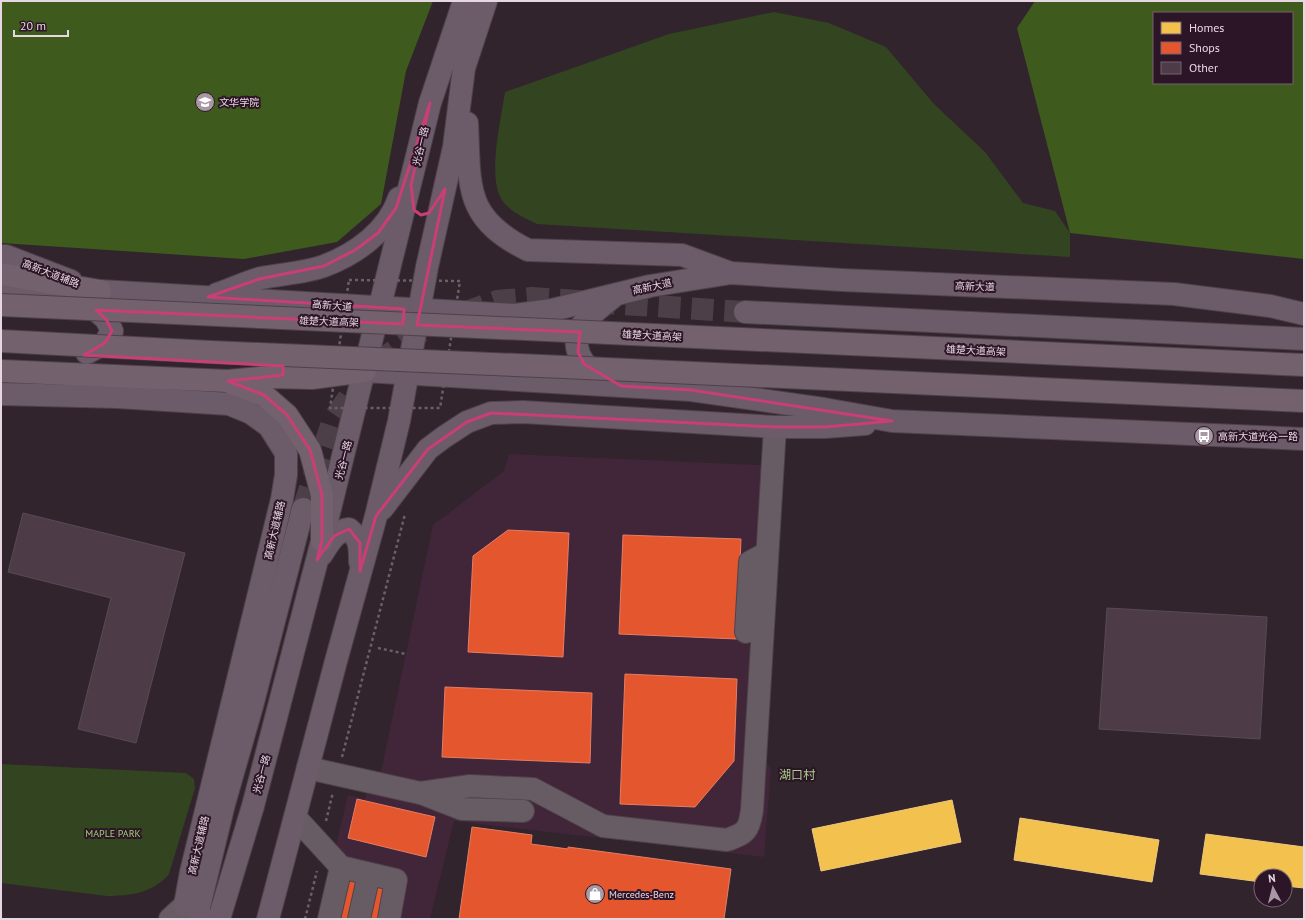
<svg xmlns="http://www.w3.org/2000/svg" width="1305" height="920" font-family="'PT Sans','Noto Sans SC',sans-serif">
	<rect width="100%" height="100%" fill="#31242d"/>
	<path fill="#412539" d="M509,454L784,466L762,754L771,770L764,857L454,821L430,919H318L348,795L365,799L372,770L381,772L433,525L504,471Z"/>
	<g fill="#334420">
		<path d="M774,12L829,23L886,47L934,104L985,152L1023,203L1055,211L1070,233V257L537,224C525,218 510,212 502,200C487,178 501,119 505,92L669,34Z"/>
		<path d="M1,764L186,773L194,779L195,788L169,874C153,893 130,896 107,896L1,883Z"/>
	</g>
	<g fill="#3f5a1d" fill-rule="evenodd">
		<path d="M1,1H433L406,71L381,204L337,242L244,259L1,243Z"/>
		<path d="M1035,1H1304V259L1070,233L1017,28ZM1154,13H1292V83H1154Z"/>
	</g>
	<g fill="#f2c14e" stroke="#efc87a">
		<path d="M952,800L961,842L821,871L812,829Z"/>
		<path d="M1020,818L1159,840L1152,882L1014,860Z"/>
		<path d="M1206,834L1304,847V888L1285,886V876H1261V882L1200,874Z"/>
	</g>
	<g fill="#e4572e" stroke="#e57d64">
		<path d="M508,530L569,533L563,657L468,652L473,556Z"/>
		<path d="M623,535L741,539L737,639L619,634Z"/>
		<path d="M625,674L737,679L734,761L695,807L620,804Z"/>
		<path d="M445,687L592,693L590,763L442,757Z"/>
		<path d="M357,799L435,817L426,857L348,838Z"/>
		<path d="M472,827L532,835L531,844L568,849V847L731,869L724,919H459Z"/>
		<path d="M336,877L398,890L392,919H327Z"/>
	</g>
	<g fill="#4d3b48" stroke="#584b54">
		<path d="M23,513L185,553L136,743L78,729L111,598L8,572Z"/>
		<path d="M1107,608L1267,617L1260,739L1099,729Z"/>
	</g>
	<g fill="none" stroke-linecap="round" stroke-linejoin="round">
		<g stroke="#4c3f48" stroke-width="22" stroke-dasharray="22 11" stroke-linecap="butt">
			<path d="M463,313L497,301L532,298L745,312"/>
			<path d="M303,509L333,420L358,384L388,355L426,328"/>
		</g>
		<g stroke="#4e424a" stroke-width="24">
			<g id="minor">
				<path d="M746,632L750,562L767,553"/>
				<path d="M308,768L420,793L470,786L533,789L603,826L727,840C746,833 749,831 752,810L775,427"/>
				<path d="M421,793L462,809L523,811"/>
				<path d="M295,817L341,867L396,880L389,919"/>
				<path d="M170,919L185,905L197,889"/>
				<path d="M329,919L341,867"/>
				<path d="M359,919L369,874"/>
			</g>
		</g>
		<g stroke="#4e424a" stroke-width="24">
			<g id="major">
				<path d="M467,123C470,188 464,218 528,250L682,255L728,272"/>
				<path d="M1,256H6L71,281"/>
				<path d="M217,294C232,289 246,282 261,278C281,274 305,273 324,266C356,254 388,231 399,198"/>
				<path d="M1,295L100,291L515,315L552,310L650,286L731,273L842,280L1174,294L1270,306L1304,314"/>
				<path d="M85,301L106,319L112,331L105,343L87,353"/>
				<path d="M745,312L1304,339"/>
				<path d="M347,370L691,390L824,409L892,421L1304,439"/>
				<path d="M601,376C582,367 569,346 582,325C590,314 602,306 612,298"/>
				<path d="M1,394L118,397L229,404L251,413L269,426L286,453V475L282,499L191,872L185,905"/>
				<path d="M382,509L428,449L444,437L467,422L491,413L523,412L775,427H825L865,424"/>
				<path d="M322,554C329,543 335,531 349,529C360,538 360,548 360,562"/>
				<path d="M199,919V907L224,804L252,706L303,509"/>
				<path d="M219,919L253,806L322,541L430,103L464,1"/>
				<path d="M268,919L336,661L376,516L399,421L427,267L454,147L464,68L486,1"/>
			</g>
		</g>
		<g stroke="#4e424a" stroke-width="24">
			<g id="highway">
				<path d="M1,274L100,291"/>
				<path d="M1,371L228,381L270,377L312,378L365,371"/>
				<path d="M231,383L264,395L287,415L310,450L322,495V541"/>
			</g>
		</g>
		<g stroke="#6b6068" stroke-width="2.5" stroke-dasharray="3 3" stroke-linecap="butt">
			<path d="M349,280L460,281L440,408H330Z"/>
			<path d="M378,648L406,654"/>
			<path d="M342,757L405,514"/>
			<path d="M326,821L333,792"/>
			<path d="M305,919L317,871"/>
		</g>
		<use href="#minor" stroke="#685c64" stroke-width="22"/>
		<use href="#major" stroke="#6c5b68" stroke-width="22"/>
		<use href="#highway" stroke="#74616e" stroke-width="22"/>
		<g stroke="#4e424a" stroke-width="24" stroke-linecap="butt">
			<g id="highway-bridge">
				<path d="M1,305L1304,365"/>
				<path d="M1,341L211,352L564,367L1304,401"/>
			</g>
		</g>
		<use href="#highway-bridge" stroke="#74616e" stroke-width="22"/>
	</g>
	<path fill="none" stroke="#ca3e76" stroke-width="3" stroke-linejoin="round" d="M430,103L411,185L414,210L421,215L429,213L445,189L417,325L580,332L578,352L584,364L621,386L691,390L892,421L825,427H775L491,413L467,422L428,449L376,516L360,571V543L349,529L334,536L317,560L322,541V495L310,450L287,415L264,395L228,381L283,375V366L84,355L105,343L112,331L106,319L96,310L403,324L404,309L208,297L259,279L324,266L355,250L378,233L396,208Z"/>
	<defs>
		<g id="university-disc" transform="scale(1)"><circle r="9.5" fill="#a898a3" stroke="#2c1526"/><path d="M0-5L7-2L0 1L-7-2ZM-4 1L0 2.5L4 1V4Q0 6-4 4Z" fill="#fff"/></g>
		<g id="bus-disc" transform="scale(1)"><circle r="9.5" fill="#a898a3" stroke="#2c1526"/><path d="M-5-6H5V4H4V6H2V4H-2V6H-4V4H-5ZM-3.5-4V0h7V-4ZM-3.5 1.2v1.5H-2V1.2ZM2 1.2v1.5H3.5V1.2Z" fill="#fff"/></g>
		<g id="shop-disc" transform="scale(1)"><circle r="9.5" fill="#a898a3" stroke="#2c1526"/><path d="M-5-2.5h2.3a2.7 3.5 0 0 1 5.4 0H5L5.5 6h-11ZM-1.5-2.5h3a1.5 2.3 0 0 0-3 0Z" fill="#fff"/></g>
	</defs>
	<g fill-rule="evenodd">
		<use href="#university-disc" x="205" y="102"/>
		<use href="#bus-disc" x="1204" y="436"/>
		<use href="#shop-disc" x="595" y="894"/>
	</g>
	<g text-anchor="middle" stroke-width="4" stroke-linejoin="round" paint-order="stroke">
		<g font-size="10" fill="#e8d7e2" stroke="#2c1526" text-anchor="start">
			<text x="219" y="106">文华学院</text>
			<text x="1218" y="440">高新大道光谷一路</text>
			<text x="609" y="898">Mercedes-Benz</text>
		</g>
		<g font-size="10" fill="#e8d7e2" stroke="#2c1526">
			<text transform="translate(420 146) rotate(-77)" y="4">光谷一路</text>
			<text transform="translate(51 273) rotate(21)" y="4">高新大道辅路</text>
			<text transform="translate(652 286) rotate(-12)" y="4">高新大道</text>
			<text transform="translate(975 286) rotate(2)" y="4">高新大道</text>
			<text transform="translate(332 305) rotate(4)" y="4">高新大道</text>
			<text transform="translate(329 321) rotate(2)" y="4">雄楚大道高架</text>
			<text transform="translate(652 335) rotate(3)" y="4">雄楚大道高架</text>
			<text transform="translate(976 350) rotate(3)" y="4">雄楚大道高架</text>
			<text transform="translate(343 460) rotate(-76)" y="4">光谷一路</text>
			<text transform="translate(274 530) rotate(-77)" y="4">高新大道辅路</text>
			<text transform="translate(261 774) rotate(-75)" y="4">光谷一路</text>
			<text transform="translate(198 845) rotate(-77)" y="4">高新大道辅路</text>
		</g>
		<g font-size="10" fill="#a1d373" stroke="#2c1526">
			<text x="113" y="837">MAPLE PARK</text>
		</g>
		<g font-size="12" fill="#aacf8b" stroke="#2c1526">
			<text x="797" y="779">湖口村</text>
		</g>
	</g>
	<rect width="1305" height="920" fill="none" stroke="#e8d7e2" stroke-width="4"/>
	<rect x="1153" y="12" width="140" height="72" fill="#2c1526" stroke="#776371"/>
	<rect x="1161" y="22" width="20" height="12" fill="#f2c14e" stroke="#776371"/>
	<text x="1189" y="32" font-size="12" fill="#e8d7e2">Homes</text>
	<rect x="1161" y="42" width="20" height="12" fill="#e4572e" stroke="#776371"/>
	<text x="1189" y="52" font-size="12" fill="#e8d7e2">Shops</text>
	<rect x="1161" y="62" width="20" height="12" fill="#4d3b48" stroke="#776371"/>
	<text x="1189" y="72" font-size="12" fill="#e8d7e2">Other</text>
	<g transform="translate(1273 888) rotate(353)"><circle r="19" fill="#2c1526" stroke="#776371"/>
	<path d="M0-3L7 15L0 10L-7 15Z" fill="#a898a3"/>
	<text y="-6" font-size="11" font-weight="bold" text-anchor="middle" fill="#e8d7e2">N</text>
	</g>
	<path d="M14 30v6h54v-6" fill="none" stroke="#e8d7e2" stroke-width="2"/>
	<text x="20" y="30" font-size="12" fill="#e8d7e2" stroke="#2c1526" stroke-width="3" paint-order="stroke">20 m</text>
</svg>
